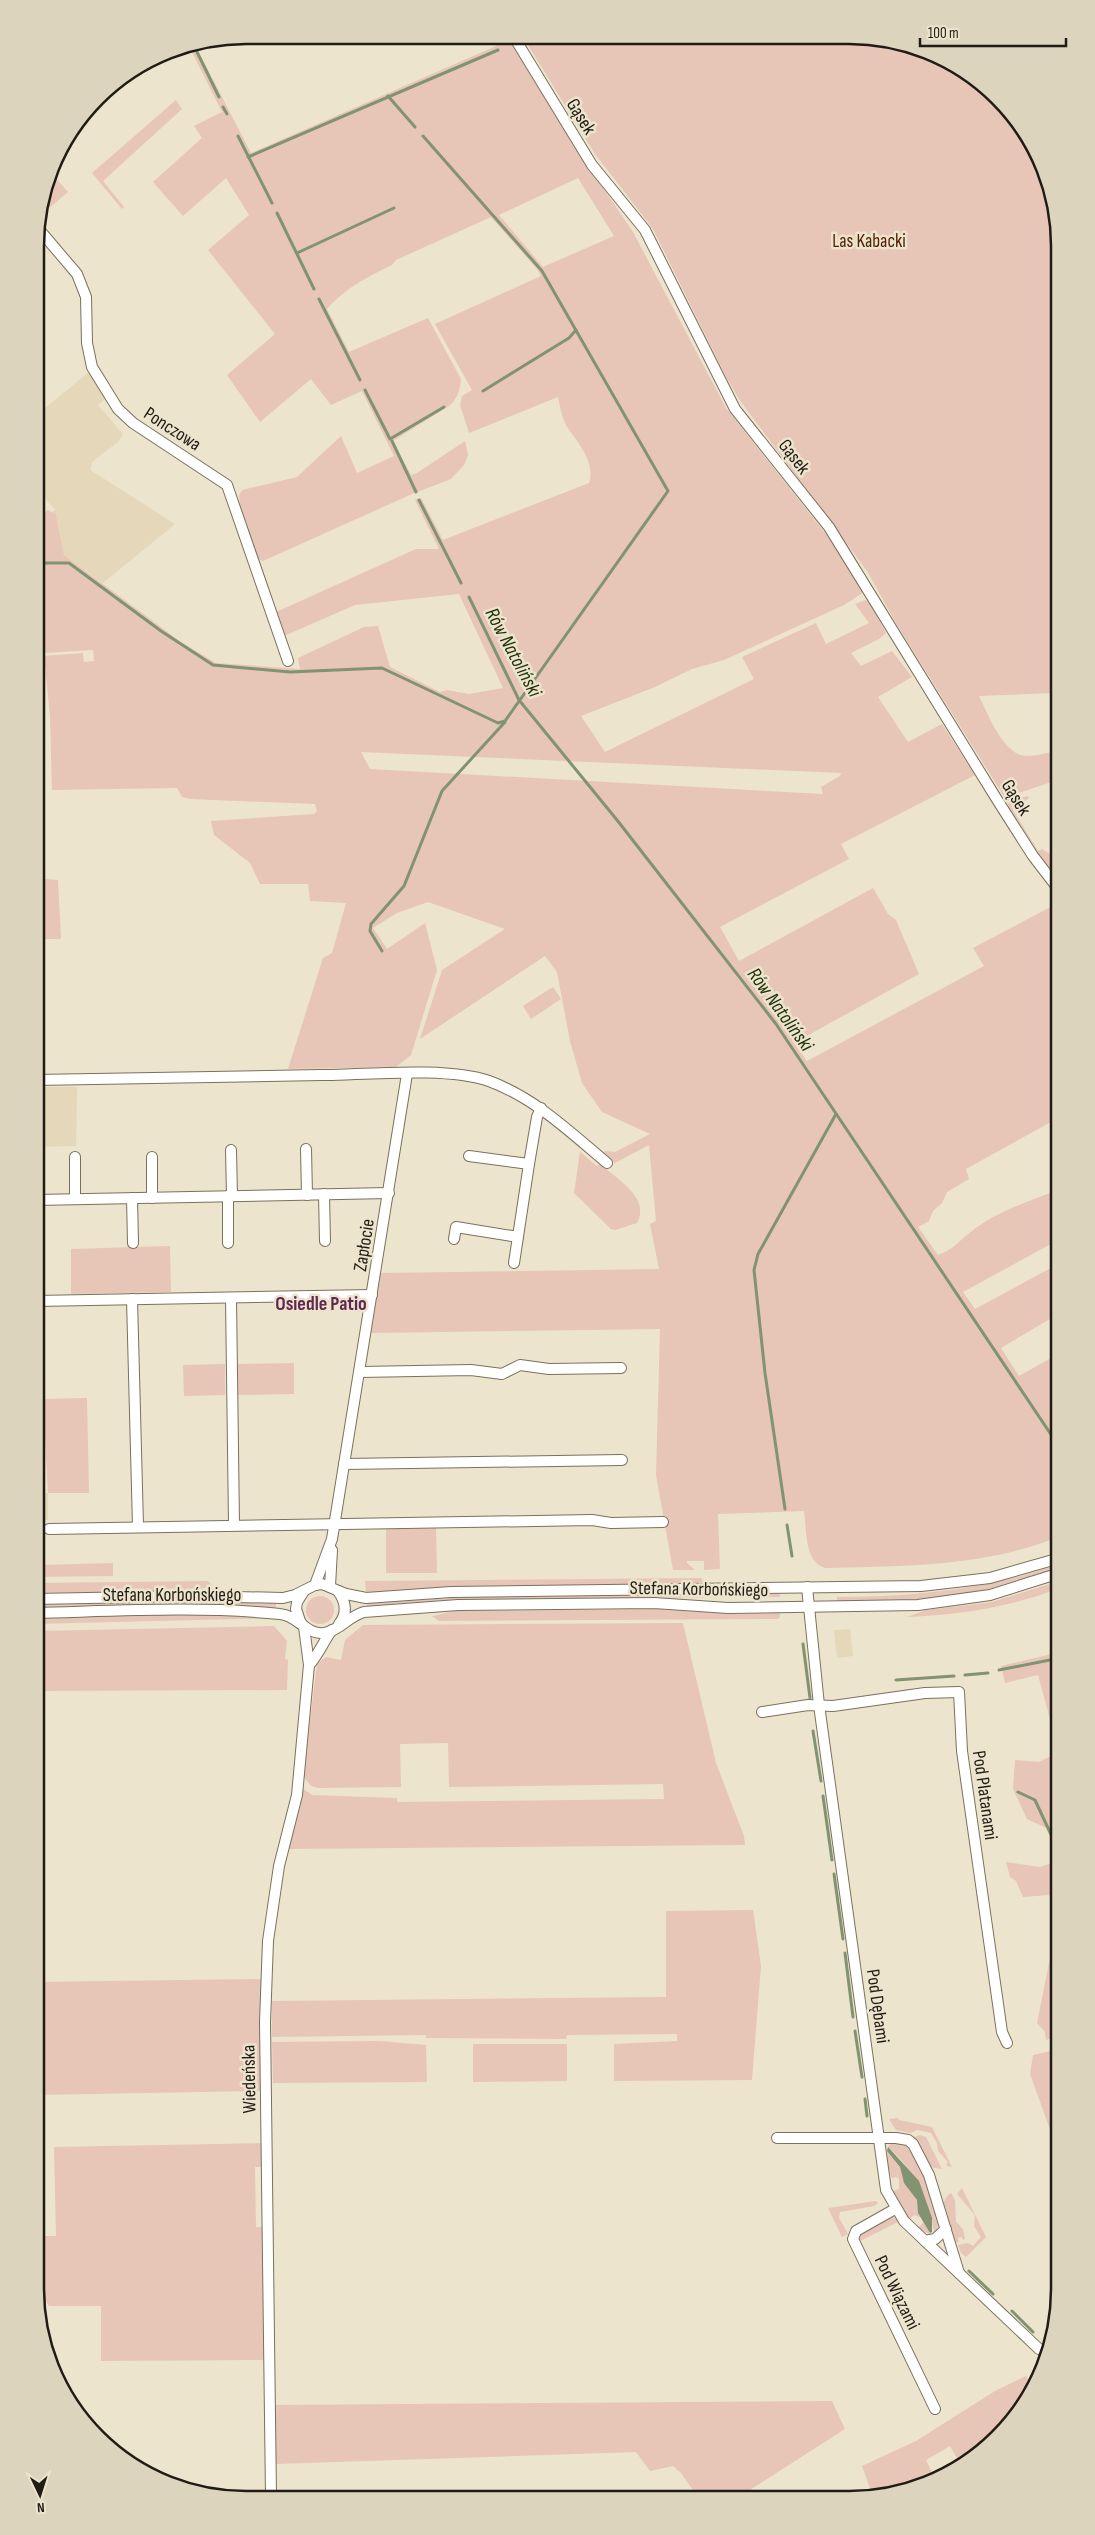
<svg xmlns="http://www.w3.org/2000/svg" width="1095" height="2535" font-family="'Sofia Sans Condensed',sans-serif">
	<rect width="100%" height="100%" fill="#ede4cd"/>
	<g fill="#e4d7ba">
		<path d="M89,372L106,398L98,405L123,434L119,441L92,462L90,470L175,524L103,583L64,555L55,510L35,486V396L45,408Z"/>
		<path d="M35,1087H77L76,1146L35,1147Z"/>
		<path d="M48,1493V1520L35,1521V1494Z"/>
		<path d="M850,1629L853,1656L837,1658L834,1630Z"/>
	</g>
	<g fill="#e7c5b7" fill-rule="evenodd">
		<path d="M507,37L574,145L633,232L726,408L833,543L864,592L844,605L724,660L692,669L655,687L581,716L605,752L754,679L742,657L816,623L826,644L869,623L855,604L865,600L869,602L886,633L879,639L851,653L861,666L892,651L912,677L878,697L908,742L942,724L975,775L841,844L849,859L720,927L739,961L873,888L888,914L896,920L919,974L794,1043L807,1061L984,966L973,948L1060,902V1117L966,1169L969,1179L947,1192L942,1203L933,1211L929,1221L918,1227L938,1255C956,1248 957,1242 972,1231C997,1211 1031,1201 1060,1189V1239L963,1292L975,1309L1060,1263V1313L1001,1348L1019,1376L1060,1353V1536C987,1567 903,1566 825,1568C804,1561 807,1531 804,1511L718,1514L720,1569L704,1570V1561H687V1563L695,1570H673L656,1475L660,1329L371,1333L380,1273L659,1269L650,1224L656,1221L649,1145L615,1163L604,1154L605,1151L615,1152L650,1134L602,1112L582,1083L570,1041L557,972L545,956L420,1039L442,970L505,929L428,902L397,913L373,928L387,949L425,923L437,970L411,1055L396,1067L288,1069L323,958L332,953L346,903L310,901L308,884H260L250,863L214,835L211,821L314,814L317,811L315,804L190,799L182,797L177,788L52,790L50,716L44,656L83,653L84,662L94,661L93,650L44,653L35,607V520L48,510L53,513L55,510L64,555L181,642L216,663L300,669L298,658L364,627L378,626L390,667L440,692L447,690L469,694L503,688L459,594L355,605L284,636L276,612L416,549H439L415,500L421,498L443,540L589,483C596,463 578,442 567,427C562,418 560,407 558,397L469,433L460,405L462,396L472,390L435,324L541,276L537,269L491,217L396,260L392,265C367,277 345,288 327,309L349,352L428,318L461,379C460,390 458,398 449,406L393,441L411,475L417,473L465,441L468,455L464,465L451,479L412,494L263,561L258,559L240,508L239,495L242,490L297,477L341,436L357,473L394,456L362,391L331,405L311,379L260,422L227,375L275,334L208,250L249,215L226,178L183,216L153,182L202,138L194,126L222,112L189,46L195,45L251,153L496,46L494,40ZM578,178L614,236L543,267L499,215ZM361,752L841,773L840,776L821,787L823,794L370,769Z"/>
		<path d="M523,37L890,39L942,57L989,87L1032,140L1053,191L1060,245V542L1055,540V693L979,696C988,714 999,744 1018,754C1028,759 1049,753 1060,749V779L1022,792L1003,795L897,625L867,571L741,402L727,379L653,229L595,154Z"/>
		<path d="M176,100L182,109L103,181L124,207L122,209L92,173Z"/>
		<path d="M51,173L68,192L41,215L40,214Z"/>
		<path d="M35,650C50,728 44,807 35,886Z"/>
		<path d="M1028,796L1029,798L1013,810L1038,851L1042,849L1060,860V883L1037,853L1008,805L1009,801Z"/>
		<path d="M45,879L58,880L61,939H35Z"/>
		<path d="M553,987L561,999L531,1019L523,1006Z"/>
		<path d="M580,1152L597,1166L600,1164C617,1179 651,1198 637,1223L615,1230L611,1229L574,1193Z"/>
		<path d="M170,1246L171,1292L71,1294V1249Z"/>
		<path d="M294,1363V1394L236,1395L235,1364Z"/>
		<path d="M225,1364V1395L184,1396L183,1365Z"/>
		<path d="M87,1398L89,1493H48L43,1399Z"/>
		<path d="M35,1521H41L42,1565L113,1563V1576L35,1577Z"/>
		<path d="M436,1528L437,1573H386V1529Z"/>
		<path d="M1060,1564V1568L978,1592L926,1599L837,1601V1597C913,1597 988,1589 1060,1564Z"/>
		<path d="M702,1578V1580H708L692,1584L483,1586L366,1593L365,1581Z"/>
		<path d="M208,1581L213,1586L193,1591L35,1593V1583Z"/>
		<path d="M1060,1581V1588C1010,1607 960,1615 907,1617L926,1610L992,1602Z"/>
		<path d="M780,1594V1597L463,1599L367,1606V1603L466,1597Z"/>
		<circle cx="320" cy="1610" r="14"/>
		<path d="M199,1601L276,1604V1608L206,1604L35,1607V1605Z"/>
		<path d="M658,1609L733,1614L780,1613V1617L778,1619L439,1621L432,1616L455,1611Z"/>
		<path d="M201,1614L274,1618L35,1624V1618Z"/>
		<path d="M683,1623L716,1763L744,1836L745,1845L287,1849L302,1788L312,1795L397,1798V1802L664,1799L663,1784L449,1787L448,1743L400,1744L401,1787L318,1788L311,1786L303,1776L317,1664L326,1657L341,1660L345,1640L363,1625Z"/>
		<path d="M274,1626L287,1641L285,1659L288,1660L287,1690L35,1691V1631Z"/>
		<path d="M1060,1652V1920L1049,1895L1023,1897L1016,1881L1010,1877L1006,1862L1040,1867L1058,1861L1059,1848L1053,1831L1027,1819L1013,1789L1015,1760L1039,1762L1059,1752L1038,1675L1005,1683L1001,1666Z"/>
		<path d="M753,1910L761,1966L752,2080L614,2081V2044L677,2041V2034L567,2035L566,2039L426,2038V2035L272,2037V2001L666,1997V1911Z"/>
		<path d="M1060,1941V2033L1059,2036L1046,2040L1045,2032L1037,2023L1050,1958L1059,1950Z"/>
		<path d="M262,1979L263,2091L35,2095V1982Z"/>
		<path d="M380,2041L426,2045L427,2082L273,2083L272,2042Z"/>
		<path d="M473,2044H567V2081L473,2082Z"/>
		<path d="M1060,2049V2157L1030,2074L1033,2055Z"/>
		<path d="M898,2118L899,2120L932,2127L952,2167L947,2166L946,2164L948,2162L938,2151L937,2143L931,2133L917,2130L911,2133L896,2130L889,2119Z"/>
		<path d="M897,2132L914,2137L920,2135L926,2137L942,2169L930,2167Z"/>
		<path d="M264,2143V2167H255L256,2227H265L266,2360L101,2361V2306H49L35,2285V2236H56L54,2147Z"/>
		<path d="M891,2143H902C917,2151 944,2214 937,2229L934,2231C928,2198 914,2170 888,2147Z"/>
		<path d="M887,2151L900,2167L903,2180L917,2200L919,2215L930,2230L929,2234L918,2228L923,2223L922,2218L914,2215L910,2219L904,2213L893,2191L899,2189V2179L896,2177L892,2178L889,2173Z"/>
		<path d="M962,2188L986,2237L966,2257L961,2253L958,2245L968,2243L973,2246L981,2237L974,2226L975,2215L957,2194Z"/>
		<path d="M951,2193L955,2200L956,2222L963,2229L965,2239L963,2240L961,2237L958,2238L959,2242L952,2243C948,2229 935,2202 951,2193Z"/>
		<path d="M876,2201L878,2203L874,2206L840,2212L839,2218L848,2234L842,2237L828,2208Z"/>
		<path d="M890,2216L900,2221L858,2242L860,2234Z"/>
		<path d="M1026,2376L1033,2389L1016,2418L967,2464L962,2467L950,2446L926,2460L935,2479L904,2493L873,2497L862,2466L916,2441L995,2391Z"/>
		<path d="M832,2401L845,2429L736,2499H699L681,2473L673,2466L650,2471L636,2452L275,2464L274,2405Z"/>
	</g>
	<path fill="#819370" d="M888,2147L919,2181L932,2218V2232L930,2233L918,2213L917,2200L904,2183L900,2167L887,2151Z"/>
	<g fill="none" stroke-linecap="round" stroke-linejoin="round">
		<g stroke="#819370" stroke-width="3">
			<path d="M197,52L219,97"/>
			<path d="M388,96L415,127"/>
			<path d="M223,107L227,114"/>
			<path d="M238,136L272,203"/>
			<path d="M248,157L498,50"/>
			<path d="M277,213L314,289"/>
			<path d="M297,253L394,208"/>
			<path d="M319,299L360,380"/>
			<path d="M365,390L390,439L444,407"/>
			<path d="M483,391L569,338L576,330"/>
			<path d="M392,441L416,492"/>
			<path d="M419,500L461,583"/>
			<path d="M35,563H69L161,631L213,665L290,672L382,668L498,723L505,721L668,491L542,271L423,136"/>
			<path d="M469,597L519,700L617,820L776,1024L1060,1448"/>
			<path d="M382,951L370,931L371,924L404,886L442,791L505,722"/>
			<path d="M785,1509L765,1373L754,1270L758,1254L836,1114"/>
			<path d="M787,1525L792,1556"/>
			<path d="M803,1644L810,1698"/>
			<path d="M999,1670L1060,1658"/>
			<path d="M965,1675L988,1673"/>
			<path d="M896,1680L954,1676"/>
			<path d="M813,1731L821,1781"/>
			<path d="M1018,1792L1035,1800L1060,1854"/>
			<path d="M823,1796L832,1860"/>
			<path d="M834,1874L843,1939"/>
			<path d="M845,1953L853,2017"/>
			<path d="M855,2031L862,2077"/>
			<path d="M865,2099L867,2116"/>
			<path d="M969,2271L993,2294"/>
			<path d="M1012,2311L1033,2332"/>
		</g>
		<g stroke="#7a715d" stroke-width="12">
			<g id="minor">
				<path d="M514,37L592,165L645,230L735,409L829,527L996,798L1033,856L1060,891"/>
				<path d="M37,227L77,274L86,297L87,343L92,367L118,409L133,423L227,485L288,661"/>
				<path d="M35,1080C133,1078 230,1077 327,1075C371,1074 449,1067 489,1081C535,1098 570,1132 607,1163"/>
				<path d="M306,1149L307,1195"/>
				<path d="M231,1150L232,1196"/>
				<path d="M469,1156L529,1164"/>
				<path d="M75,1157V1199"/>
				<path d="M152,1157V1198"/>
				<path d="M324,1194L325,1241"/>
				<path d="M228,1196V1243"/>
				<path d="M132,1198L133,1243"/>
				<path d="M35,1200L389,1193"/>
				<path d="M35,1216L36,1246"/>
				<path d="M454,1239L456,1227L518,1237"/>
				<path d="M514,1263L529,1164L537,1117L541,1108"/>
				<path d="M231,1298L234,1525"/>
				<path d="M132,1299L138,1526"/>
				<path d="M35,1301L372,1295"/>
				<path d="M360,1372L471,1370L502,1374L520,1365L549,1369L621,1368"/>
				<path d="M344,1464L622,1460"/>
				<path d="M49,1529L592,1520L611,1523L663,1522"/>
				<path d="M315,1585L332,1539L407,1074"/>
				<path d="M330,1586L332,1550"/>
				<path d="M807,1587L819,1705L886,2190L904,2221L1039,2349"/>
				<path d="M338,1591C346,1602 348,1613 339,1624"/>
				<path d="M35,1599L192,1596L283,1598L295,1595L315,1585L322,1584L346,1594L366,1598L451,1592L921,1586L990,1578L1060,1558"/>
				<path d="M35,1613C116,1611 199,1606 280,1614C297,1615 306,1635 324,1633C339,1631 349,1616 364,1612L458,1605L654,1603L728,1608L918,1605L990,1595L1060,1573"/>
				<path d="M309,1665C319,1654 323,1642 332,1630"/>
				<path d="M762,1712L808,1705L833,1706L925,1693L959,1692L962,1751L1002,2032L1007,2043"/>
				<path d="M777,2138H896L908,2140L913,2144L929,2175L959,2273"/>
				<path d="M895,2209L856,2231L853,2239L935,2409"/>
				<path d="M925,2241L935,2239L946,2229"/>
				<path d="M271,2496L265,2022L268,1941L279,1866L297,1795L309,1665L304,1627L300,1621L296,1609L297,1602L304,1591"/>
			</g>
		</g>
		<use href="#minor" stroke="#fff" stroke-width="10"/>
	</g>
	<g text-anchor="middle" stroke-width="5" stroke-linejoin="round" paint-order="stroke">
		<g font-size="19" fill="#201c14" stroke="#ede4cd">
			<text transform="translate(582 116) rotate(58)" y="7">Gąsek</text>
			<text transform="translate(173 428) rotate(33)" y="7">Ponczowa</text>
			<text transform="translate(795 456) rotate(52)" y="7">Gąsek</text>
			<text transform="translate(1017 797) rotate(58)" y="7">Gąsek</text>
			<text transform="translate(363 1245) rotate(-81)" y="7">Zapłocie</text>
			<text transform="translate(699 1588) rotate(1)" y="7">Stefana Korbońskiego</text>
			<text x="172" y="1601">Stefana Korbońskiego</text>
			<text transform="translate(986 1795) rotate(82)" y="7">Pod Platanami</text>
			<text transform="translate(879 2006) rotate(82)" y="7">Pod Dębami</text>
			<text transform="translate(248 2079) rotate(-91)" y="7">Wiedeńska</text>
			<text transform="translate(898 2292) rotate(64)" y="7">Pod Wiązami</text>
		</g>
		<g font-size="19" fill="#542005" stroke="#ede4cd">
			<text x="869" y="247">Las Kabacki</text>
		</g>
		<g font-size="20" font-style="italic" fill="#213309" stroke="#ede4cd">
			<text transform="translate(514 652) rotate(62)" y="7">Rów Natoliński</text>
			<text transform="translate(781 1009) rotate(54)" y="7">Rów Natoliński</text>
		</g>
		<g font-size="20" font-weight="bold" fill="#612852" stroke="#ede4cd">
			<text x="321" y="1310">Osiedle Patio</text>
		</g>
	</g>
	<path d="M0 0H1095V2535H0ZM246 44H849A202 202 0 0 1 1051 246V2289A202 202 0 0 1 849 2491H246A202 202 0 0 1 44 2289V246A202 202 0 0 1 246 44Z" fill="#ddd4be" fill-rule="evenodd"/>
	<path fill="none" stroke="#201c14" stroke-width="2.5" d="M246 44H849A202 202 0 0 1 1051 246V2289A202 202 0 0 1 849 2491H246A202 202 0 0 1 44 2289V246A202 202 0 0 1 246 44Z"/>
	<g transform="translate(40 2495) rotate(176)" stroke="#ede4cd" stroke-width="4" paint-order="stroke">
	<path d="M0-4L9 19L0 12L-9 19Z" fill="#201c14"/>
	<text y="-8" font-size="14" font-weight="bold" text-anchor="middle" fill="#201c14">N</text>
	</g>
	<path d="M920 38v8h146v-8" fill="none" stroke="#201c14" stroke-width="2.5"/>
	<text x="928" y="38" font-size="15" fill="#201c14" stroke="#ede4cd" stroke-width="4" paint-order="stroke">100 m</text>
</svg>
